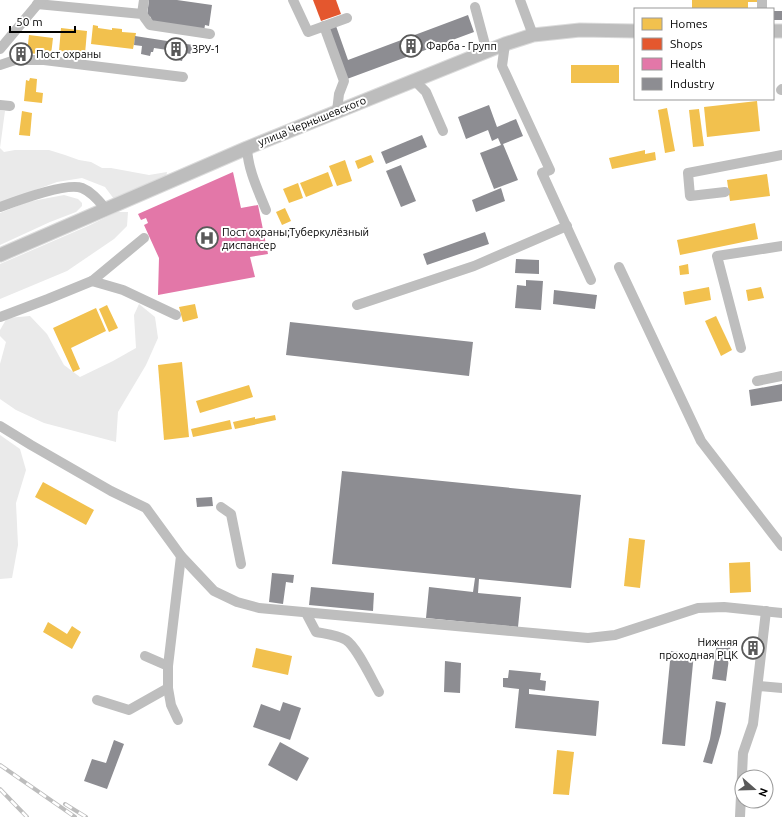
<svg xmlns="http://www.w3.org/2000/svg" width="782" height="817" font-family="Ubuntu,sans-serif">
	<rect width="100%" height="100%" fill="#fff"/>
	<g fill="#eaeaea">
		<path d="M0,110L5,111L0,148L4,152L15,150H49L65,155L79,160L91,162L102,168H111L149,175L167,172L166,177L114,199L105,187L82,178L57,182L0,203Z"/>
		<path d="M64,195L78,199L82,203V206L76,212L50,222L0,245V213L27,202Z"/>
		<path d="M117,212H128L127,226L114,239L67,271L0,299V264L88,226Z"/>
		<path d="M139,304L155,317L158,338L146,365L118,412L116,442L44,423L16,410L0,399V364L6,342L0,336V330L7,318L30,316L47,334L64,365L80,377L113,361L136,348L134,315Z"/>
		<path d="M0,435L20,449L26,470L16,503L18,545L12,578L0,579Z"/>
	</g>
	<g fill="#f2c14e">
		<path d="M692,0H757V2H748V8H752V9H692Z"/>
		<path d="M93,25L98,26V28L112,30V28L122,29V32L136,33L133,49L91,44Z"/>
		<path d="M61,28L87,31L85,54L59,51Z"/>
		<path d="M29,35L53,38L51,55L27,53Z"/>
		<rect x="571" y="65" width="48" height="18"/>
		<path d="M30,78L37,79L36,92L43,93L42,103L24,101L26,80L29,81Z"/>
		<path d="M757,101L760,131L707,137L704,107Z"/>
		<path d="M667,108L675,151L665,153L658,110Z"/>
		<path d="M699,109L704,146L693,147L689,110Z"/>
		<path d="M22,111L32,113L30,136L19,135Z"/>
		<path d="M645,150V154L655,152L656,160L612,169L609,158Z"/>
		<path d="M371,155L374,162L358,169L355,161Z"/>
		<path d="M345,160L352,181L337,186L329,166Z"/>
		<path d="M328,172L333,186L306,197L300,183Z"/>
		<path d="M767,174L770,196L730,201L727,180Z"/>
		<path d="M298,183L303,198L289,203L283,189Z"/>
		<path d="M285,208L291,221L282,225L276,212Z"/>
		<path d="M755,223L758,239L680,255L677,240Z"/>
		<path d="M688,264L689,274L680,275L679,266Z"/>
		<path d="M709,287L711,300L685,305L683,292Z"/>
		<path d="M761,287L764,298L748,301L746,290Z"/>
		<path d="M195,304L198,318L183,322L179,307Z"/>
		<path d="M107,305L118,328L109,332L99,309Z"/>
		<path d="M96,308L106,331L71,348L80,369L73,372L53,328Z"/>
		<path d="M716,316L732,350L721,356L705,321Z"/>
		<path d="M182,362L189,437L164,440L158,365Z"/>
		<path d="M249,385L253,397L200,413L196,401Z"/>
		<path d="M275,415L276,420L235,429L233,422L255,417V419Z"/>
		<path d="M230,420L232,429L193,437L191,429Z"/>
		<path d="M43,482L94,510L86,525L35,497Z"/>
		<path d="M629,538L645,540L640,588L624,586Z"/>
		<path d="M750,562L751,592L730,593L729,563Z"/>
		<path d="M48,622L67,634L72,626L81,632L72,649L43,632Z"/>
		<path d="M256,648L292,656L288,675L252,667Z"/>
		<path d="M557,750L574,752L569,795L553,794Z"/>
	</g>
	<path fill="#e4572e" d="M313,0H336L341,14L321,21Z"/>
	<path fill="#e377a8" d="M233,172L241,208L258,205L268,254L250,257L255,277L158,295L159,258L144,225L148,223L146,218L141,220L138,214Z"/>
	<g fill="#8d8d92">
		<path d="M149,0H177L212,5L209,26L205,25L204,31L150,24L151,17L147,16Z"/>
		<rect x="773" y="11" width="9" height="9"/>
		<path d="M468,15L474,32L347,79L328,29L336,26L348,60Z"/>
		<path d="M135,36L193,45L192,54L184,53L182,61L173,59L174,51L154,48L153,52H151L150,56L141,54L142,46L134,45Z"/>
		<path d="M489,105L497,127L516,119L523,136L503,144L518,180L494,189L480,153L501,145L498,138L492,141L488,130L466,139L458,117Z"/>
		<path d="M422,135L427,147L386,164L381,152Z"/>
		<path d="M401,165L416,201L401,207L386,171Z"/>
		<path d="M501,188L505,201L476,212L472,200Z"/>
		<path d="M485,232L489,244L427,265L423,254Z"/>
		<path d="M516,259L539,260V274L515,273Z"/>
		<path d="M526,280L543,281L541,310L515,308L517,285L526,286Z"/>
		<path d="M554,290L597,295L595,309L553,304Z"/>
		<path d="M290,322L473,342L469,376L286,355Z"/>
		<path d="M782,384V401L751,406L749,390Z"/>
		<path d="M342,471L581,495L571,588L479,579L478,593L521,597L518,627L426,618L429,587L473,592L475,578L332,564Z"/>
		<path d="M212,497L213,506L197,507L196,498Z"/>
		<path d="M272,573L294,575L293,583L286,582L283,604L269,602Z"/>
		<path d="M311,587L374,593L373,611L309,605Z"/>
		<path d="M751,639L758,641L756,656L748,655Z"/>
		<path d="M717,641L731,643L726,681L712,679Z"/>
		<path d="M671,651L694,653L685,746L662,744Z"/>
		<path d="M445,661L461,663L460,693L444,692Z"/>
		<path d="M509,670L541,673L540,680L546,681L545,691L529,689V694L599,701L596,736L515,728L519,689L503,687V678H508Z"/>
		<path d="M716,701L726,703L721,733L712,764L703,762L710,739Z"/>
		<path d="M283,702L301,708L290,740L253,727L261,704L280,711Z"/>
		<path d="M114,740L124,744L107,789L84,781L92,759L106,763Z"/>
		<path d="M280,742L309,758L297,781L268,765Z"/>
	</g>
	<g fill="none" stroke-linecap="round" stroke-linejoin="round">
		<g stroke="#dbdbdb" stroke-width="15">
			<g id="major">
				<path d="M773,31H782"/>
				<path d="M0,255L247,148L505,44L533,35L580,30L635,31"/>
			</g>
		</g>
		<g stroke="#bebebe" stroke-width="10">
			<path d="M293,0L308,32L347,18"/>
			<path d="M520,0L533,35"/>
			<path d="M762,0V9"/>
			<path d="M37,4L142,14L150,25L210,34"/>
			<path d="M475,7L487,52"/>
			<path d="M142,14L144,0"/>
			<path d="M324,26L344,81L339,94L337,111"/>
			<path d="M505,44L502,66L550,170L542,173L591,280"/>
			<path d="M0,49L41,0"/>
			<path d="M0,65L15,60H44L183,77"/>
			<path d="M414,80L426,92L443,131"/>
			<path d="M781,90L782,89"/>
			<path d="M0,105L10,106"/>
			<path d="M247,148C248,170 258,190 266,210"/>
			<path d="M725,192L690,196L688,173L782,155"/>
			<path d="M0,207C16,201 67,182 82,188C92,192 99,201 105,208"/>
			<path d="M619,267L701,441L782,546"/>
			<path d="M92,281L123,290L176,315"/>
			<path d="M357,305L474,266L567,226"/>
			<path d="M0,317L48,299L92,281L144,238"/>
			<path d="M741,348L717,256L782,246"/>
			<path d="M757,381L782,376"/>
			<path d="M0,426L31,445L111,491L146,508L181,556L214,591L237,602L259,608L588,638L615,635L698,608L724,607L782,613"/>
			<path d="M221,507L231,514L241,564"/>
			<path d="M306,613L316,632C326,634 337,635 346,640C357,647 372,680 379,692"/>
			<path d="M145,656L168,666"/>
			<path d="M758,686L782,688"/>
			<path d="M97,700L129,710L168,688"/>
			<path d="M178,720L171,705L168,688V666L181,556"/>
			<path d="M740,817L743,753L753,724L766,611"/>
		</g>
		<use href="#major" stroke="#bdbdbd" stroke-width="13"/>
		<g stroke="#bdbdbd" stroke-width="4">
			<g id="rail">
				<path d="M0,765L75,817"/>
				<path d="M0,789L27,817"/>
				<path d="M65,804L86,817"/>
			</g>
		</g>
		<use href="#rail" stroke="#fff" stroke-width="2.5" stroke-dasharray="8" stroke-linecap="butt"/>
	</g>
	<defs>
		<g id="building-ring" transform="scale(1.15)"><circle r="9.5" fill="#fff" stroke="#595959" stroke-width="1.5"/><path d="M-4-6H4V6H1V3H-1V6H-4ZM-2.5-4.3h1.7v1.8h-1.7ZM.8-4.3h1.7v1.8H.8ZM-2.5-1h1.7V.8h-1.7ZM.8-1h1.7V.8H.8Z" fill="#595959"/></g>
		<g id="hospital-ring" transform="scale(1.15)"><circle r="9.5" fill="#fff" stroke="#595959" stroke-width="1.5"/><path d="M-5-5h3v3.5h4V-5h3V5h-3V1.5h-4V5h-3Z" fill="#595959"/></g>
	</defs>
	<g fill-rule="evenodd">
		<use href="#building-ring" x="411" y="46"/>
		<use href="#building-ring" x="176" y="49"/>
		<use href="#building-ring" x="21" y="54"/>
		<use href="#hospital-ring" x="207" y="238"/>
		<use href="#building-ring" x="753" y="648"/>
	</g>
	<g text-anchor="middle" stroke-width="4" stroke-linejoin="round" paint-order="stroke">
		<g font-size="11" fill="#000" stroke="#fff" text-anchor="start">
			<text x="426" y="50">Фарба - Групп</text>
			<text x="192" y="53">ЗРУ-1</text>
			<text x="36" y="58">Пост охраны</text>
			<text x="222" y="236">Пост охраны;Туберкулёзный<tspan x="222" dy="13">диспансер</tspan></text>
			<text x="738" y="646" text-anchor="end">Нижняя<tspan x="738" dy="13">проходная РЦК</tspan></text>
		</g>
		<g font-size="11" fill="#000" stroke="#fff">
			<text transform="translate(312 121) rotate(-22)" y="4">улица Чернышевского</text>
		</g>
	</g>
	<rect x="634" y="8" width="140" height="92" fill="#ffffff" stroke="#999999"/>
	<rect x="642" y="18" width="20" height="12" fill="#f2c14e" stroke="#999999"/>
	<text x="670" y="28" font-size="12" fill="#000000">Homes</text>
	<rect x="642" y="38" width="20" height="12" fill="#e4572e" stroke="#999999"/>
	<text x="670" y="48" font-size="12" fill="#000000">Shops</text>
	<rect x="642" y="58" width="20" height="12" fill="#e377a8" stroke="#999999"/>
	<text x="670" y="68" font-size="12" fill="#000000">Health</text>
	<rect x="642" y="78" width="20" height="12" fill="#8d8d92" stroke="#999999"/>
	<text x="670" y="88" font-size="12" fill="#000000">Industry</text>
	<g transform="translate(754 789) rotate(110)"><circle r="19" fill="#ffffff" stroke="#999999"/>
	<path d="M0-3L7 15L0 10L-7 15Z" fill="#595959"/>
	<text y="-6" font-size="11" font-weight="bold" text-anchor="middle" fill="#000000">N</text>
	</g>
	<path d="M10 26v6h65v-6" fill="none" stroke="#000000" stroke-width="2"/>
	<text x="16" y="26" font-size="12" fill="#000000" stroke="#ffffff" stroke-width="3" paint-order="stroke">50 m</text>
</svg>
